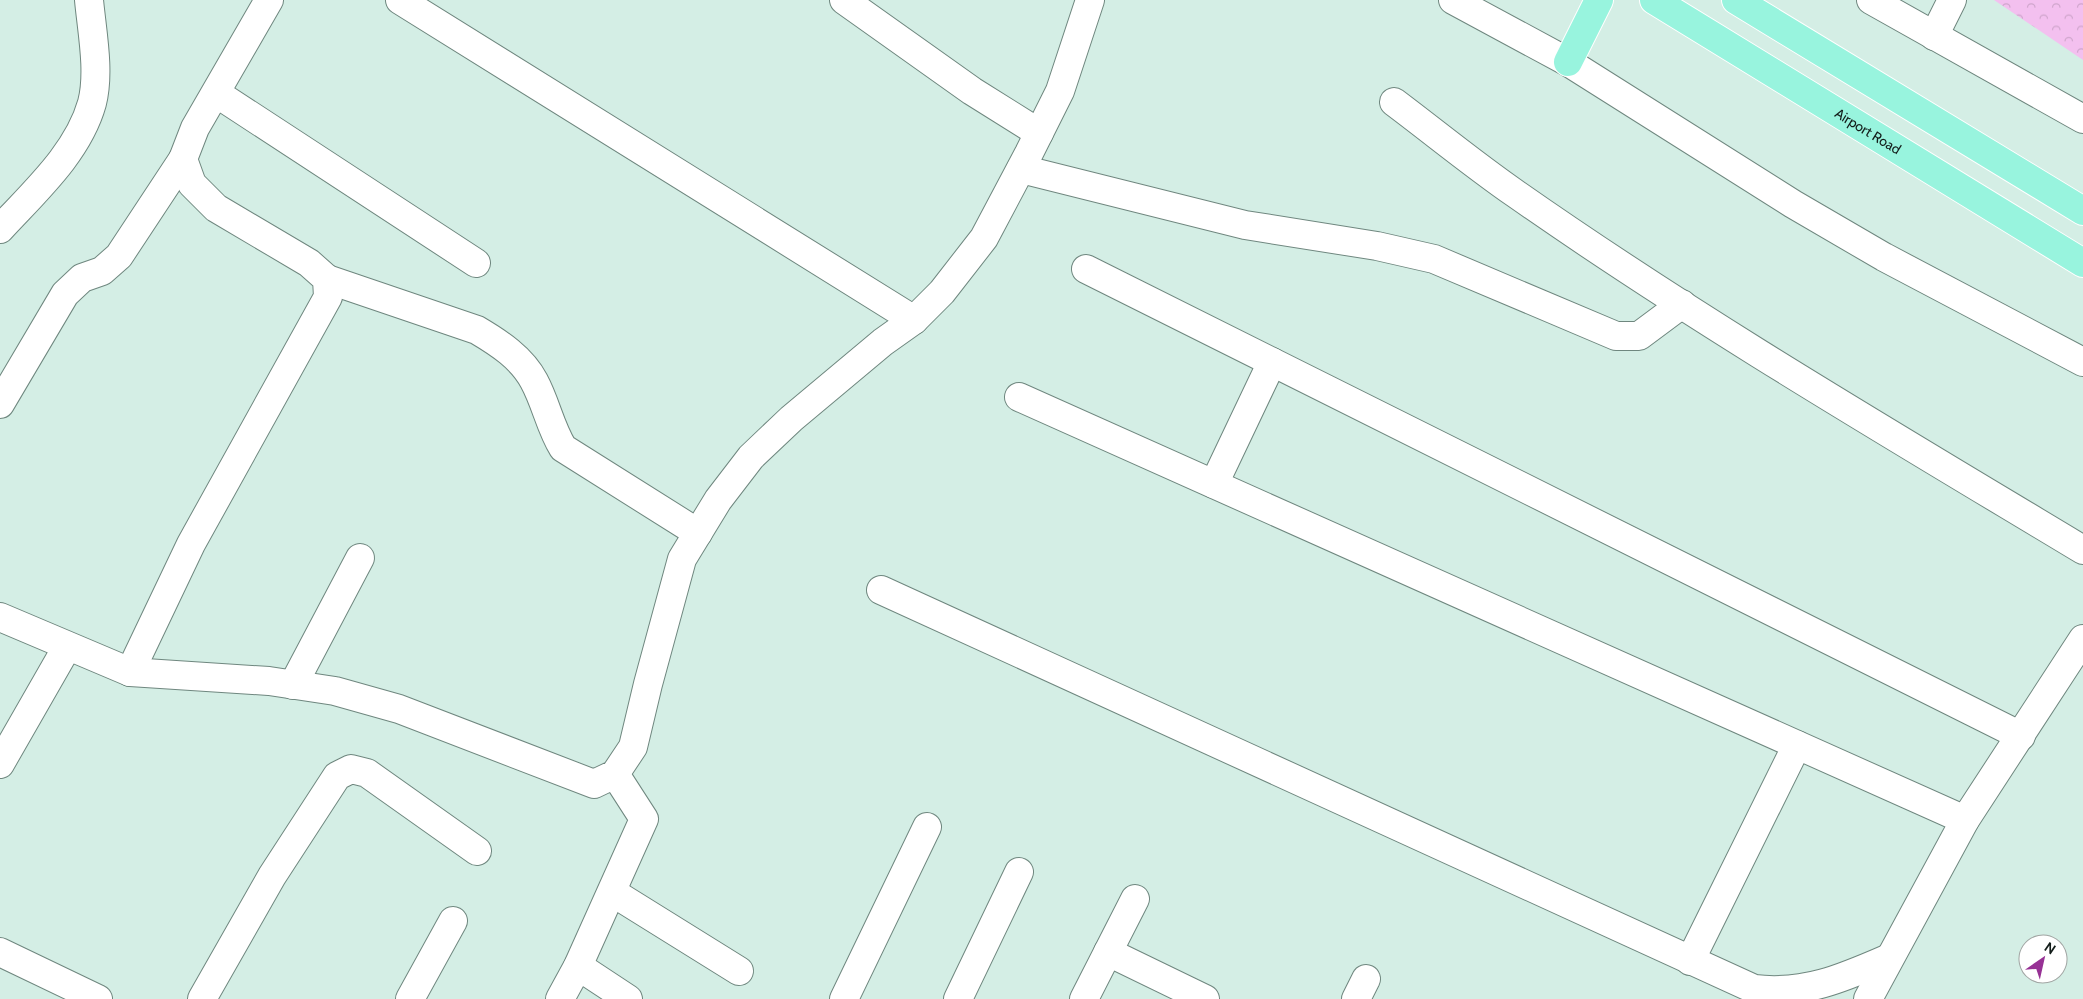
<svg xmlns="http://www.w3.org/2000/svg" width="2083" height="999" font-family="Cabin,sans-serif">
	<defs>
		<pattern id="park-crowns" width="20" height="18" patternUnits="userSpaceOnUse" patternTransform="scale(1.25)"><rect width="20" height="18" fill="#f3c0ef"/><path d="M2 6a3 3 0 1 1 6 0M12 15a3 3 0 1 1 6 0" fill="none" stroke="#cfa5cc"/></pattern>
	</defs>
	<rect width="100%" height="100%" fill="#d4eee5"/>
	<path fill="url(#park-crowns)" d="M1994,0H2083V60Z"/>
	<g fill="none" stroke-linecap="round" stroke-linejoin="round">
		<g stroke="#6f877f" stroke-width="30">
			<g id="street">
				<path d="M400,0L914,320"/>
				<path d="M844,0L972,91L1039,133"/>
				<path d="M1934,36L1952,0"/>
				<path d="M216,93L476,263"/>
				<path d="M1394,102C1434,132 1474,165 1516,194C1699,322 1892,435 2083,550"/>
				<path d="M1021,169L1245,225L1377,246L1434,259L1616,336H1639L1682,304"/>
				<path d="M0,229C34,192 78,153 92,103C100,72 92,32 89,0"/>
				<path d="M1086,269L2021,736"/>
				<path d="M327,279L477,330C499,343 522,358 534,381C546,403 550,427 563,448L698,533"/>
				<path d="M1019,397L1965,820"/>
				<path d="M0,404L65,294L82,278L102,271L119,256L183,159"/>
				<path d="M1214,484L1272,362"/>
				<path d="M881,590L1754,989C1805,995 1843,978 1889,958"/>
				<path d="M0,617L130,672L269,681L335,691L399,709L594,784L615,774L633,747L648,684L682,559L718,500L751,457L791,419L883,342L914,320L942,292L984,238L1029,153L1060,91L1090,0"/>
				<path d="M130,672L191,544L328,297L327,279L309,263L216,208L192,184L183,159L195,128L269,0"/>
				<path d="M293,685L360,558"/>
				<path d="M0,764L67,647"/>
				<path d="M612,892L739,971"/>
				<path d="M0,952L98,999"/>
				<path d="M1108,952L1205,999"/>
				<path d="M1690,961L1797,745"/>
				<path d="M578,966L628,999"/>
				<path d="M202,999L272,876L337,776L351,769L367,773L477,851"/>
				<path d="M410,999L453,921"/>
				<path d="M560,999L578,966L644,819L615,774"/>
				<path d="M844,999L927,827"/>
				<path d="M958,999L1019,872"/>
				<path d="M1084,999L1135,899"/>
				<path d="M1356,999L1366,979"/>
				<path d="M1868,999L1965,820L2083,639"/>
			</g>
		</g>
		<g stroke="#6f877f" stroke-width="30">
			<g id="secondary">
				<path d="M1453,0L1568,62L1793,204L1884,257L2083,362"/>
				<path d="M1871,0L2083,119"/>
			</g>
		</g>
		<g stroke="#fff" stroke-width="30">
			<g id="primary">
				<path id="s1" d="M1654,0L2083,263"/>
				<path d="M1736,0L2083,211"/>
				<path d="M1568,62L1599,0"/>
			</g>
		</g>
		<use href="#street" stroke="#fff" stroke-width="28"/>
		<use href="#secondary" stroke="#fff" stroke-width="28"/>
		<use href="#primary" stroke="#98f4de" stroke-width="28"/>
	</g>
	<g text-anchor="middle" stroke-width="5" stroke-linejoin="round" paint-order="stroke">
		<g font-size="14" fill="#131d1a" stroke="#fff">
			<text dy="5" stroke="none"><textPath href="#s1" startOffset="251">Airport Road</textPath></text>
		</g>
	</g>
	<g transform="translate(2043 959) rotate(34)"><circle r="24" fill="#ffffff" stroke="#a1a5a3"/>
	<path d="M0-4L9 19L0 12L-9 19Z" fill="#973195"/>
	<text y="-8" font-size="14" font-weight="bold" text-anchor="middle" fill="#131d1a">N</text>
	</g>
</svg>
